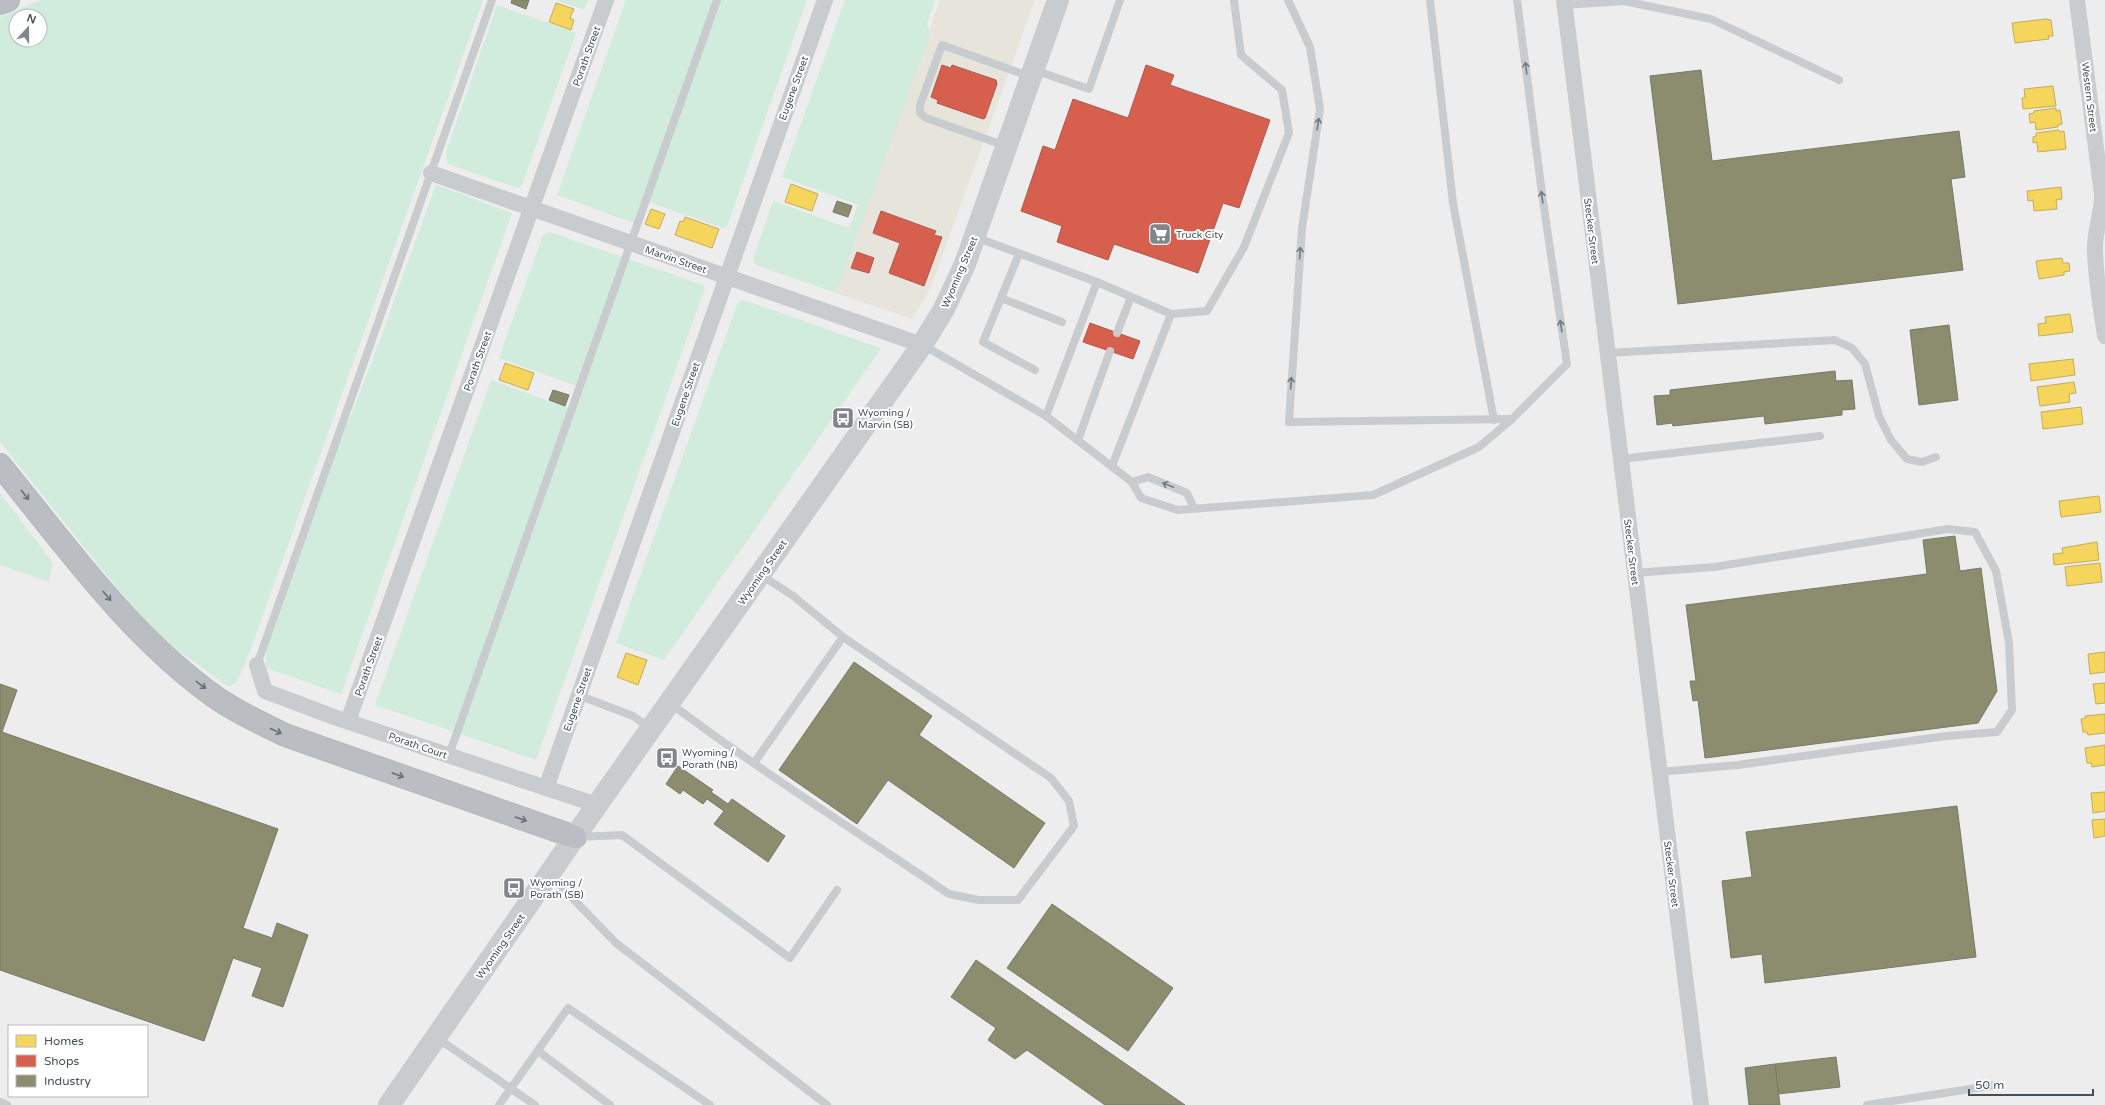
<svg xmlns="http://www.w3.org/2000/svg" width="2105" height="1105" font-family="'Varela Round',sans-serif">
	<rect width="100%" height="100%" fill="#eeeded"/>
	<path fill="#e7e4dc" d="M940,0H1035L931,287L912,319L836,293Z"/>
	<g fill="#d1ecdc" fill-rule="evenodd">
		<path d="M41,0H483L246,662L237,681L229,687L173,647L132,607L0,442V17ZM16,16H40V40H16Z"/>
		<path d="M555,0H588L584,10Z"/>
		<path d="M626,0H807L726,229L642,200L634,222H631L557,195Z"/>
		<path d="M845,0H935L927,24L930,34L836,293L756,265L753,259L773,201L849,228L858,205L782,177Z"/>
		<path d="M497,5L576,33L522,185L518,188L447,164L446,152Z"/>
		<path d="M437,185L512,213L341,694L266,668V651L336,447L352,413L372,361L435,187Z"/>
		<path d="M550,232L703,285L705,288L536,760L375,705L491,380L574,410L582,388L499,358L543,235Z"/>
		<path d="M744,300L880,348V350L664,660L616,643L738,302Z"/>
		<path d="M0,493L53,563L49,582L0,565Z"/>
	</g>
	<g fill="#f6d55c" stroke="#c1ad5b">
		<path d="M556,3L574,9L570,18L574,20L571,30L549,22Z"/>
		<path d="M2046,19L2051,20L2053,36H2048L2049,39L2015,43L2012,23Z"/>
		<path d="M2053,86L2056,106L2023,109L2022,98L2025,97L2024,89Z"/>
		<path d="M2056,108V111L2060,110L2062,124L2058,125V127L2036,130L2035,122L2030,123L2029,114L2034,113V111Z"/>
		<path d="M2059,130L2060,132L2064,131L2066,149L2038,152L2037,142L2033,143V137L2036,136V133Z"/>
		<path d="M791,184L818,194L812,211L785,202Z"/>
		<path d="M2061,187L2062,199L2056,200L2057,209L2034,211L2033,200L2028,201L2027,191Z"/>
		<path d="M651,209L665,214L659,229L645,224Z"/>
		<path d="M685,217L719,229L712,248L675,235L680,221L683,222Z"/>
		<path d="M2062,258L2063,263H2069L2070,271L2064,272V275L2039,279L2036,261Z"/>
		<path d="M2070,314L2073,332L2039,336L2038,324L2046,323L2045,317Z"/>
		<path d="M2073,359L2075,375L2031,381L2029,364Z"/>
		<path d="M505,363L534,373L528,390L499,380Z"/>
		<path d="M2074,382L2076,393L2069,394L2070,402L2040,406L2037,387Z"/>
		<path d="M2081,407L2083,424L2043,429L2041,412Z"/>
		<path d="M2099,496L2101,512L2061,517L2059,501Z"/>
		<path d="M2097,542L2099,560L2054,565L2053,554L2063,553L2062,548Z"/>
		<path d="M2100,563L2102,582L2067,586L2065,567Z"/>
		<path d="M2105,652V672L2090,674L2088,654Z"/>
		<path d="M626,653L647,660L638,685L617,677Z"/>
		<path d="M2105,683V703L2096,704L2093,684Z"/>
		<path d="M2105,714V733L2088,735L2087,732H2083L2081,719L2086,718L2085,716Z"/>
		<path d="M2105,745V765L2092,767L2091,763H2087L2085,748Z"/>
		<path d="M2105,792V811L2093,813L2091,793Z"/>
		<path d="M2105,819V836L2094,838L2092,820Z"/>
	</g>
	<g fill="#d6604d" stroke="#aa5b50">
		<path d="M942,65L951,68L952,65L996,80L997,84L985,118L983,119L937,103L938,100L931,97Z"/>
		<path d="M1146,65L1174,75L1170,85L1270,120L1239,208L1223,203L1198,273L1114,244L1108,260L1057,242L1062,226L1021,211L1043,146L1055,150L1073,99L1128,118Z"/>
		<path d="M881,211L936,231L934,235L942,237L924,286L889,273L900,243L873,233Z"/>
		<path d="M857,252L874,258L869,273L851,268Z"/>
		<path d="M1090,323L1140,341L1133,359L1083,342Z"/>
	</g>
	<g fill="#8c8c6e" stroke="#777a67">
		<path d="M512,0H529L526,9L511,3Z"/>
		<path d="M1701,70L1712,161L1959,131L1965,177L1951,179L1963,270L1678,304L1650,76Z"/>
		<path d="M837,201L852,206L848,217L833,212Z"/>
		<path d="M1949,325L1958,400L1919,405L1910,330Z"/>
		<path d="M1835,371L1836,381L1852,380L1855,409L1842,410V415L1765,424L1764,416L1673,426L1672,423L1657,425L1654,396L1670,395V390Z"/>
		<path d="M553,390L569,395L565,406L549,400Z"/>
		<path d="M1955,536L1960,571L1981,568L1997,691L1978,723L1705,758L1698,700L1693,701L1690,681H1696L1686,605L1927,574L1923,540Z"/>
		<path d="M854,662L932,716L919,735L1045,823L1014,868L888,780L857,824L779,770Z"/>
		<path d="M0,684L17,690L2,732L278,829L243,928L272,938L277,923L308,935L283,1007L252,996L262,968L233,958L204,1041L0,970Z"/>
		<path d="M678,766L713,790L711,792L728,804L732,799L785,836L768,862L714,824L724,811L707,799L703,804L683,790L680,794L666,784Z"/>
		<path d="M1957,806L1976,957L1765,983L1762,954L1731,958L1722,881L1752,877L1746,832Z"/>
		<path d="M1052,904L1173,988L1128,1051L1007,968Z"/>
		<path d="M976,960L1185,1105H1105L1027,1050L1015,1059L988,1040L996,1028L951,997Z"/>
		<path d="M1836,1057L1840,1087L1778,1094L1775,1064Z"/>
		<path d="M1775,1064L1780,1105H1749L1745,1068Z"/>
	</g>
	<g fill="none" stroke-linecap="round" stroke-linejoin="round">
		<g stroke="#b2b7bc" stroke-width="24">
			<g id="highway">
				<path d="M0,3L8,0"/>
				<path d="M0,465C67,547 130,637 218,699C239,713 262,724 285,735L575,837"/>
			</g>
		</g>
		<g stroke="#c9ccce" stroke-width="8">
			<path d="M1288,0L1310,47L1320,109L1302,228L1289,422L1512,419"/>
			<path d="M1430,0L1453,203L1494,420"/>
			<path d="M1564,5L1624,1L1711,19L1839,80"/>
			<path d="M1034,70L1089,89L1120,0"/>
			<path d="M1006,146L926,118L920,113V105L942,45L1031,77"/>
			<path d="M975,237L1097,282L1046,416"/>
			<path d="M1019,254L983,342L1035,370"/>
			<path d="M1097,282L1171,314L1207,311L1244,247L1289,133L1282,90L1241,55L1234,0"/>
			<path d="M1001,298L1062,322"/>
			<path d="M1117,333L1131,297"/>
			<path d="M923,345L1046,416L1132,482L1141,498L1178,510L1373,495L1479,447L1512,419L1567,364L1543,201L1517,0"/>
			<path d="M1607,353L1835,340L1852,348L1865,364L1879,416L1891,440L1907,459L1922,462L1936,457"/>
			<path d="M1078,440L1110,351"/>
			<path d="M1621,459L1820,436"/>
			<path d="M1112,466L1171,314"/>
			<path d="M1132,482L1148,477L1187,493L1194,508"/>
			<path d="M1635,573L1714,567L1948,529L1975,532L1996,571L2009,643L2012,710L1997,732L1946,736L1738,765L1659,772"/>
			<path d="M761,575L792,595L843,637"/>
			<path d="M257,665L492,0"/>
			<path d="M578,695L633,716L650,728"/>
			<path d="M670,703C760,771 856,831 949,894L979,900H1018L1074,826L1069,801L1051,778L843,637L754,763"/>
			<path d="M449,755L717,0"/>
			<path d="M577,837L622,835L790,958L837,890"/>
			<path d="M550,875L616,943L827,1105"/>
			<path d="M437,1038L535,1105"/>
			<path d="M538,1051L610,1105"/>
			<path d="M0,1102L7,1105"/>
			<path d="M499,1105L568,1008L710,1105"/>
			<path d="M1867,1105L1996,1085"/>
		</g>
		<g stroke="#c9ccce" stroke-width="16">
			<path d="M1564,0L1701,1105"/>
			<path d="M2077,0L2102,195C2102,213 2095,230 2095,247C2095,277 2101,307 2105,336"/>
			<path d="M431,173L922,345"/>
			<path d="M257,665L265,691L334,717L597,805"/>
			<path d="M348,721L606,0"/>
			<path d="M546,788L825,0"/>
		</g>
		<path stroke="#c9cccf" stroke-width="22" d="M389,1105L597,805L922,345L944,309L965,264L1058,0"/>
		<use href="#highway" stroke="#babec3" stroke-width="22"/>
	</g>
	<defs><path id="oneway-shaft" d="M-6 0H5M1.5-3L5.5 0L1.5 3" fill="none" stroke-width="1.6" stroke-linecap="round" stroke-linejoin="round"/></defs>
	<g stroke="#737b81">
		<use href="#oneway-shaft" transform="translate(1526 68) rotate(-97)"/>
		<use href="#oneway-shaft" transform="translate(1318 124) rotate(-81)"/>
		<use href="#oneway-shaft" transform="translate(1542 197) rotate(-98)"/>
		<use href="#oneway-shaft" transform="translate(1300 253) rotate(-86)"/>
		<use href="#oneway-shaft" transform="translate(1561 326) rotate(-98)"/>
		<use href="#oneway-shaft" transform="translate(1291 383) rotate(-86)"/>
		<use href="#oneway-shaft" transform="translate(1168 485) rotate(-158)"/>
	</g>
	<g stroke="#687078">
		<use href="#oneway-shaft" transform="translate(25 495) rotate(51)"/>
		<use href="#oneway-shaft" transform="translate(107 596) rotate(50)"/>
		<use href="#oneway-shaft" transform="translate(201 685) rotate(37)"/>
		<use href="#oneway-shaft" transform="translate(276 731) rotate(25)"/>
		<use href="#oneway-shaft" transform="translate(398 775) rotate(20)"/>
		<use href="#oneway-shaft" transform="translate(521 819) rotate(19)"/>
	</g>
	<defs>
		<g id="supermarket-square" transform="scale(1.15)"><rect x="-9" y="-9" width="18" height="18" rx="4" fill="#80868c" stroke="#fff"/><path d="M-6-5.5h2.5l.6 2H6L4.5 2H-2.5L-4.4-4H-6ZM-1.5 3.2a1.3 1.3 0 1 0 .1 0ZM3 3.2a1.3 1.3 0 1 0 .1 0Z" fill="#fff"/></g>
		<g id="bus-square" transform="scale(1.15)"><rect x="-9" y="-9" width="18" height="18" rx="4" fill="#80868c" stroke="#fff"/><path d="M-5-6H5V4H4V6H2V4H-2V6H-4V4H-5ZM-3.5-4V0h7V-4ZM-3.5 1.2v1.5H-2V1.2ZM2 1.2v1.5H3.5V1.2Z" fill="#fff"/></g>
	</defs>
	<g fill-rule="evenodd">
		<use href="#supermarket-square" x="1160" y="234"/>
		<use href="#bus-square" x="843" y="418"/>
		<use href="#bus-square" x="667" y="758"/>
		<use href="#bus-square" x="514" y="888"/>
	</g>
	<g text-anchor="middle" stroke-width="4" stroke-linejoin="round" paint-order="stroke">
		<g font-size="10" fill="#454f58" stroke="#fff">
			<text transform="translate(586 56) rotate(-70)" y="4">Porath Street</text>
			<text transform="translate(793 88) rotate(-70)" y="4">Eugene Street</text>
			<text transform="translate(2090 97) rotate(83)" y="4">Western Street</text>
			<text transform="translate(1592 231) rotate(83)" y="4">Stecker Street</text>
			<text transform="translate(676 259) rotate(19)" y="4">Marvin Street</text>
			<text transform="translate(959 272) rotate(-67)" y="4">Wyoming Street</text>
			<text transform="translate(477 361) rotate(-70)" y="4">Porath Street</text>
			<text transform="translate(685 394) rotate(-71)" y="4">Eugene Street</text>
			<text transform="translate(1632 552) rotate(83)" y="4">Stecker Street</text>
			<text transform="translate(762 572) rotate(-55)" y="4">Wyoming Street</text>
			<text transform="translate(368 666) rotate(-70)" y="4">Porath Street</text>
			<text transform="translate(577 699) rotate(-71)" y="4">Eugene Street</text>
			<text transform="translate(418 745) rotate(19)" y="4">Porath Court</text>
			<text transform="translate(1672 874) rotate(83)" y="4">Stecker Street</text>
			<text transform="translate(500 946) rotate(-55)" y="4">Wyoming Street</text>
		</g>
		<g font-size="10" fill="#454f58" stroke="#fff" text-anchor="start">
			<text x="1176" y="238">Truck City</text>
			<text x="858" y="416">Wyoming /<tspan x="858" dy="12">Marvin (SB)</tspan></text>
			<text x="682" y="756">Wyoming /<tspan x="682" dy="12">Porath (NB)</tspan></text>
			<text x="530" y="886">Wyoming /<tspan x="530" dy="12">Porath (SB)</tspan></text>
		</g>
	</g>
	<rect x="8" y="1025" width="140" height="72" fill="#ffffff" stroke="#b5b9bc"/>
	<rect x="16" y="1035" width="20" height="12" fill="#f6d55c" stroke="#b5b9bc"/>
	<text x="44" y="1045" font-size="12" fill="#454f58">Homes</text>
	<rect x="16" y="1055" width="20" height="12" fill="#d6604d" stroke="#b5b9bc"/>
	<text x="44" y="1065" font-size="12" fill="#454f58">Shops</text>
	<rect x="16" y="1075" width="20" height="12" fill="#8c8c6e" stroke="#b5b9bc"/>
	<text x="44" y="1085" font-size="12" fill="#454f58">Industry</text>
	<g transform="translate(28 28) rotate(21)"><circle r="19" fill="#ffffff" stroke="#b5b9bc"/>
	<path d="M0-3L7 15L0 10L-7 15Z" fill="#80868c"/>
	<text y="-6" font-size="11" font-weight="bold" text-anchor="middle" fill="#454f58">N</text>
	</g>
	<path d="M1969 1089v6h124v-6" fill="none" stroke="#454f58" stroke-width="2"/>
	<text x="1975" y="1089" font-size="12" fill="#454f58" stroke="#ffffff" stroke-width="3" paint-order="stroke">50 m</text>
</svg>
